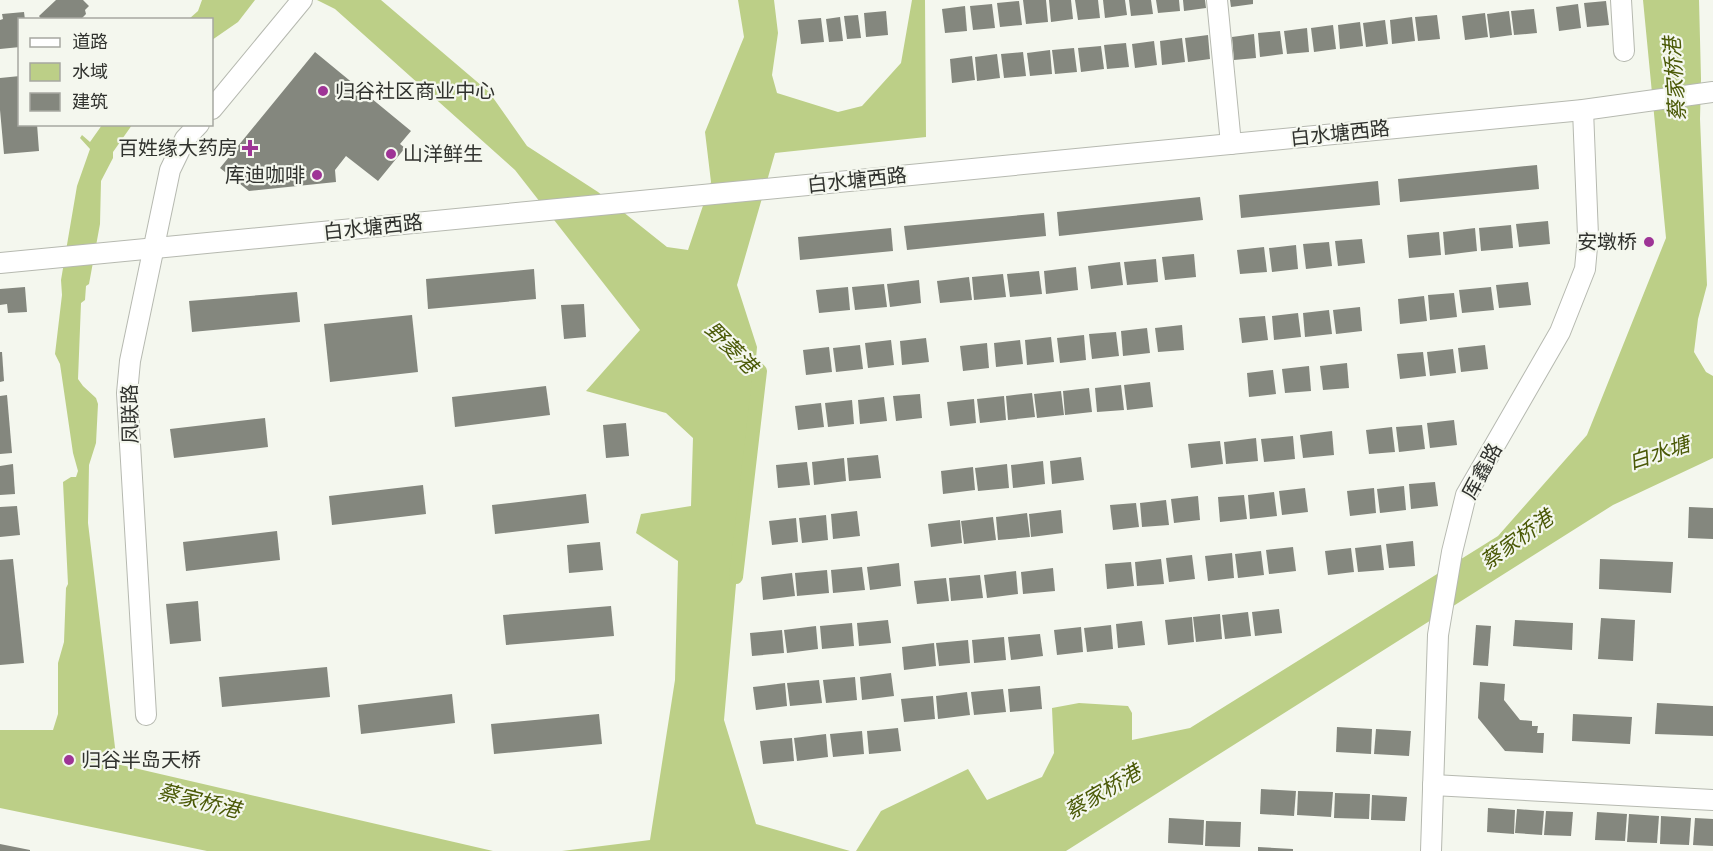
<svg xmlns="http://www.w3.org/2000/svg" width="1713" height="851" font-family="'Open Sans','Noto Sans SC',sans-serif">
	<rect width="100%" height="100%" fill="#f4f7ee"/>
	<g fill="#bccf87">
		<path d="M202,0H255L238,22L212,40V20L189,19L198,11Z"/>
		<path d="M317,0H381L489,92L527,146L598,192L667,247L688,250L711,182L705,132L744,37L738,0H774L778,33L772,75L777,93L838,112L862,106L901,63L912,0H925L926,137L775,153L737,285L757,347L724,720L756,824L850,851H562L650,840L675,680L678,561L636,533L641,514L691,506L693,438L666,413L586,391L640,330L515,170L335,9Z"/>
		<path d="M1643,0H1699L1701,79L1700,119L1707,285L1698,319L1694,352L1706,372L1713,376V458L1613,505L1066,851H856L881,811L968,769L987,800L1042,777L1054,753L1052,708L1079,703L1128,706L1132,713V740L1190,728L1498,536L1587,435L1666,238Z"/>
		<path d="M102,125H132L113,152V158L101,181L100,224L89,284L86,286L85,300L81,303L78,379L83,386L96,398L98,404L96,443L89,465L88,523L117,764L493,851H207L0,808V730H53L58,714V663L64,642L66,588L68,584L63,482L71,477H76L78,471L73,453L60,364L55,354L62,295L61,280L77,186L90,149L80,138L82,135L90,142Z"/>
	</g>
	<g fill="none" stroke-linecap="round" stroke-linejoin="round">
		<path stroke="#bccf87" stroke-width="14" d="M736,577L760,371L744,356"/>
	</g>
	<g fill="#84877e">
		<path d="M56,0H83L89,6L85,10L86,14L80,20H42L39,16Z"/>
		<path d="M1023,0H1046L1048,22L1026,24Z"/>
		<path d="M1049,0H1071L1073,19L1051,22Z"/>
		<path d="M1075,0H1098L1100,18L1078,20Z"/>
		<path d="M1103,0H1125L1127,15L1105,18Z"/>
		<path d="M1129,0H1151L1153,14L1131,16Z"/>
		<path d="M1156,0H1179L1180,11L1158,13Z"/>
		<path d="M1183,0H1205L1206,8L1184,11Z"/>
		<path d="M1230,0H1253V4L1231,7Z"/>
		<path d="M1019,1L1022,25L1000,27L997,3Z"/>
		<path d="M1606,1L1609,25L1587,27L1584,3Z"/>
		<path d="M992,4L995,28L973,30L970,6Z"/>
		<path d="M1578,4L1581,28L1559,31L1556,7Z"/>
		<path d="M965,6L967,31L945,33L942,9Z"/>
		<path d="M1534,9L1537,33L1514,35L1511,11Z"/>
		<path d="M886,11L888,35L866,37L864,13Z"/>
		<path d="M1509,11L1512,35L1490,38L1487,14Z"/>
		<path d="M24,12L25,20H20V47L0,49V20L3,19L2,14Z"/>
		<path d="M1485,13L1488,37L1465,40L1462,16Z"/>
		<path d="M858,15L861,38L847,39L844,16Z"/>
		<path d="M1437,15L1440,39L1418,41L1415,17Z"/>
		<path d="M840,17L843,41L829,42L826,19Z"/>
		<path d="M1412,17L1415,41L1392,44L1390,20Z"/>
		<path d="M821,18L824,42L801,44L798,20Z"/>
		<path d="M1385,20L1388,44L1366,47L1363,23Z"/>
		<path d="M1360,22L1363,46L1340,49L1338,25Z"/>
		<path d="M1333,25L1336,49L1314,52L1311,28Z"/>
		<path d="M1307,28L1309,52L1287,54L1284,31Z"/>
		<path d="M1280,31L1283,54L1260,57L1258,33Z"/>
		<path d="M1254,34L1256,58L1234,60L1232,37Z"/>
		<path d="M1208,35L1210,59L1188,62L1185,38Z"/>
		<path d="M1182,38L1185,62L1162,65L1160,41Z"/>
		<path d="M1154,41L1157,65L1135,68L1132,44Z"/>
		<path d="M1126,43L1129,67L1107,69L1104,45Z"/>
		<path d="M1101,46L1104,69L1081,72L1078,48Z"/>
		<path d="M1074,48L1077,72L1055,74L1052,50Z"/>
		<path d="M1050,50L1052,74L1030,76L1027,53Z"/>
		<path d="M315,52L411,131L400,144L405,148L378,181L346,156L335,170L336,182L249,191L220,168Z"/>
		<path d="M1023,52L1026,76L1004,78L1001,54Z"/>
		<path d="M997,54L1000,78L977,81L975,57Z"/>
		<path d="M972,56L975,80L952,83L950,59Z"/>
		<path d="M20,76V124H37L39,151L4,154L0,110V78Z"/>
		<path d="M1537,165L1539,189L1400,202L1398,179Z"/>
		<path d="M1378,181L1380,205L1241,218L1239,195Z"/>
		<path d="M1200,197L1203,220L1059,236L1057,212Z"/>
		<path d="M1044,213L1046,236L907,250L904,226Z"/>
		<path d="M1548,221L1550,244L1519,247L1516,224Z"/>
		<path d="M1511,225L1513,248L1481,251L1479,228Z"/>
		<path d="M891,228L893,251L800,260L798,237Z"/>
		<path d="M1475,228L1477,251L1445,255L1443,232Z"/>
		<path d="M1439,232L1441,255L1409,258L1407,235Z"/>
		<path d="M1362,239L1365,263L1338,266L1335,241Z"/>
		<path d="M1329,242L1332,266L1306,269L1303,244Z"/>
		<path d="M1296,245L1298,269L1272,272L1269,248Z"/>
		<path d="M1264,247L1267,272L1240,274L1237,250Z"/>
		<path d="M1194,254L1196,277L1165,280L1162,257Z"/>
		<path d="M1156,259L1158,282L1127,285L1124,262Z"/>
		<path d="M1120,262L1123,285L1091,289L1088,266Z"/>
		<path d="M1076,267L1078,290L1046,294L1044,271Z"/>
		<path d="M534,269L536,299L428,309L426,279Z"/>
		<path d="M1039,271L1042,294L1010,297L1007,274Z"/>
		<path d="M1003,274L1006,297L974,300L972,277Z"/>
		<path d="M969,277L972,300L940,303L937,281Z"/>
		<path d="M919,280L921,303L890,307L887,284Z"/>
		<path d="M1528,282L1531,305L1499,308L1496,285Z"/>
		<path d="M884,284L887,307L855,310L852,287Z"/>
		<path d="M25,287L27,312L8,313L7,304L0,305V289Z"/>
		<path d="M848,287L850,310L819,313L816,290Z"/>
		<path d="M1491,287L1494,310L1462,313L1459,290Z"/>
		<path d="M297,292L300,322L192,332L189,301Z"/>
		<path d="M1454,293L1457,317L1430,320L1428,295Z"/>
		<path d="M1424,296L1427,321L1400,324L1398,299Z"/>
		<path d="M584,304L586,337L564,339L561,305Z"/>
		<path d="M1360,307L1362,331L1336,334L1333,310Z"/>
		<path d="M1329,310L1332,334L1305,337L1303,313Z"/>
		<path d="M1298,313L1301,337L1274,340L1272,316Z"/>
		<path d="M412,315L418,372L330,382L324,324Z"/>
		<path d="M1265,316L1268,340L1242,343L1239,318Z"/>
		<path d="M1182,325L1184,350L1158,352L1155,328Z"/>
		<path d="M1147,328L1150,353L1123,356L1121,331Z"/>
		<path d="M1116,332L1119,356L1092,359L1089,334Z"/>
		<path d="M1084,335L1086,360L1060,363L1057,338Z"/>
		<path d="M1051,337L1054,362L1027,365L1025,340Z"/>
		<path d="M926,338L929,362L902,365L900,341Z"/>
		<path d="M891,340L894,365L868,368L865,343Z"/>
		<path d="M1020,340L1023,364L996,367L994,343Z"/>
		<path d="M987,343L989,368L963,371L960,346Z"/>
		<path d="M860,345L863,369L836,372L833,348Z"/>
		<path d="M1485,345L1488,369L1461,372L1458,348Z"/>
		<path d="M829,347L832,372L806,375L803,350Z"/>
		<path d="M1453,349L1456,373L1430,376L1427,352Z"/>
		<path d="M0,352H2L4,381L0,382Z"/>
		<path d="M1423,352L1426,376L1400,379L1397,354Z"/>
		<path d="M1347,363L1349,388L1323,390L1320,366Z"/>
		<path d="M1309,366L1311,391L1285,393L1282,369Z"/>
		<path d="M1273,370L1276,394L1249,397L1247,373Z"/>
		<path d="M1150,382L1153,407L1127,410L1124,385Z"/>
		<path d="M1121,385L1124,410L1097,412L1095,388Z"/>
		<path d="M546,386L550,415L455,427L452,397Z"/>
		<path d="M1089,388L1092,412L1065,415L1063,391Z"/>
		<path d="M1061,391L1064,415L1037,418L1034,394Z"/>
		<path d="M1032,393L1035,417L1008,420L1006,396Z"/>
		<path d="M920,394L922,418L896,421L893,396Z"/>
		<path d="M7,395L12,453L0,454V396Z"/>
		<path d="M1004,396L1006,420L980,423L977,399Z"/>
		<path d="M884,397L887,421L860,424L858,400Z"/>
		<path d="M974,399L976,423L950,426L947,402Z"/>
		<path d="M852,400L854,424L828,427L825,403Z"/>
		<path d="M821,403L824,427L798,430L795,406Z"/>
		<path d="M265,418L268,447L174,458L170,429Z"/>
		<path d="M1454,420L1457,445L1430,448L1427,423Z"/>
		<path d="M626,423L629,456L606,458L603,425Z"/>
		<path d="M1422,425L1425,449L1399,452L1396,427Z"/>
		<path d="M1392,427L1395,452L1369,454L1366,430Z"/>
		<path d="M1332,431L1334,455L1303,458L1300,435Z"/>
		<path d="M1293,436L1295,459L1264,462L1261,439Z"/>
		<path d="M1256,438L1258,461L1226,464L1224,442Z"/>
		<path d="M1220,441L1223,464L1191,468L1188,444Z"/>
		<path d="M878,455L881,478L849,481L847,458Z"/>
		<path d="M1081,457L1084,480L1052,484L1050,461Z"/>
		<path d="M844,458L846,481L814,485L812,462Z"/>
		<path d="M1043,461L1045,484L1013,488L1011,465Z"/>
		<path d="M807,462L810,485L778,488L776,465Z"/>
		<path d="M13,464L15,494L0,495V466Z"/>
		<path d="M1007,464L1009,488L978,491L975,468Z"/>
		<path d="M973,467L975,490L943,494L941,471Z"/>
		<path d="M1435,482L1438,506L1411,509L1409,484Z"/>
		<path d="M423,485L426,514L332,525L329,496Z"/>
		<path d="M1404,486L1406,510L1380,513L1377,489Z"/>
		<path d="M1305,488L1308,512L1282,515L1279,491Z"/>
		<path d="M1374,488L1376,513L1350,516L1347,491Z"/>
		<path d="M1274,492L1277,516L1250,519L1248,495Z"/>
		<path d="M586,494L589,523L495,534L492,505Z"/>
		<path d="M1244,495L1247,519L1220,522L1218,497Z"/>
		<path d="M1198,496L1200,520L1174,523L1171,499Z"/>
		<path d="M1166,500L1169,525L1142,527L1140,503Z"/>
		<path d="M1136,503L1139,527L1113,530L1110,505Z"/>
		<path d="M17,506L20,535L0,537V507Z"/>
		<path d="M1689,507L1713,508V539L1688,538Z"/>
		<path d="M1061,510L1063,533L1031,537L1029,514Z"/>
		<path d="M857,511L860,536L833,539L831,514Z"/>
		<path d="M1027,513L1030,537L998,540L996,517Z"/>
		<path d="M826,515L828,540L802,543L799,518Z"/>
		<path d="M993,517L996,540L964,544L961,521Z"/>
		<path d="M796,518L798,542L772,545L769,521Z"/>
		<path d="M960,520L962,543L931,547L928,524Z"/>
		<path d="M277,531L280,560L186,571L183,542Z"/>
		<path d="M1413,541L1415,566L1389,568L1386,544Z"/>
		<path d="M600,542L603,570L569,573L567,545Z"/>
		<path d="M1381,545L1384,570L1358,572L1355,548Z"/>
		<path d="M1293,547L1296,571L1269,574L1266,550Z"/>
		<path d="M1351,548L1354,572L1328,575L1325,551Z"/>
		<path d="M1261,551L1264,575L1238,578L1235,554Z"/>
		<path d="M1232,553L1234,578L1208,581L1205,556Z"/>
		<path d="M1192,555L1195,579L1169,582L1166,558Z"/>
		<path d="M13,559L24,663L0,665V560Z"/>
		<path d="M1161,559L1164,584L1137,586L1135,562Z"/>
		<path d="M1600,559L1673,562L1671,593L1599,589Z"/>
		<path d="M1131,562L1134,586L1107,589L1105,564Z"/>
		<path d="M899,563L901,586L870,590L867,567Z"/>
		<path d="M862,567L865,590L833,593L831,570Z"/>
		<path d="M1053,568L1055,591L1023,594L1021,572Z"/>
		<path d="M827,570L829,593L797,596L795,573Z"/>
		<path d="M1016,571L1018,594L987,598L984,575Z"/>
		<path d="M792,573L795,596L763,600L761,577Z"/>
		<path d="M980,575L983,598L951,601L949,578Z"/>
		<path d="M946,578L949,601L917,604L914,581Z"/>
		<path d="M198,601L201,641L170,644L166,604Z"/>
		<path d="M611,606L614,636L506,645L503,615Z"/>
		<path d="M1279,609L1282,633L1255,636L1252,612Z"/>
		<path d="M1248,612L1251,636L1225,639L1222,615Z"/>
		<path d="M1220,614L1222,639L1196,642L1193,617Z"/>
		<path d="M1192,617L1194,642L1168,645L1165,620Z"/>
		<path d="M1601,618L1635,620L1633,661L1598,659Z"/>
		<path d="M888,620L891,643L859,646L857,623Z"/>
		<path d="M1515,620L1573,623L1572,650L1513,646Z"/>
		<path d="M1142,621L1145,645L1118,648L1116,624Z"/>
		<path d="M852,623L854,646L822,649L820,626Z"/>
		<path d="M1111,625L1113,649L1087,652L1084,628Z"/>
		<path d="M1476,625L1491,626L1488,666L1473,665Z"/>
		<path d="M816,626L818,649L787,653L784,630Z"/>
		<path d="M1081,627L1083,652L1057,655L1054,630Z"/>
		<path d="M782,630L784,653L752,656L750,633Z"/>
		<path d="M1040,634L1043,656L1011,660L1008,637Z"/>
		<path d="M1004,637L1006,660L974,663L972,640Z"/>
		<path d="M968,640L970,663L939,666L936,643Z"/>
		<path d="M934,643L936,666L904,670L902,647Z"/>
		<path d="M327,667L330,697L222,707L219,677Z"/>
		<path d="M891,673L894,696L862,700L860,677Z"/>
		<path d="M855,677L857,700L826,703L823,680Z"/>
		<path d="M819,680L822,703L790,706L787,683Z"/>
		<path d="M1480,682L1505,684L1504,700L1520,720L1532,721V726H1538L1537,733H1544L1543,753L1505,751L1478,718Z"/>
		<path d="M785,683L787,706L756,710L753,687Z"/>
		<path d="M1040,686L1042,709L1010,712L1008,689Z"/>
		<path d="M1003,689L1006,712L974,715L971,692Z"/>
		<path d="M967,692L970,715L938,719L936,696Z"/>
		<path d="M452,694L455,723L361,734L358,705Z"/>
		<path d="M933,696L935,719L904,722L901,699Z"/>
		<path d="M1657,703L1713,706V736L1655,734Z"/>
		<path d="M599,714L602,744L494,754L491,724Z"/>
		<path d="M1573,714L1632,717L1630,744L1572,741Z"/>
		<path d="M1337,727L1372,729L1371,754L1336,752Z"/>
		<path d="M898,728L901,751L869,754L867,731Z"/>
		<path d="M1376,729L1411,731L1409,756L1374,754Z"/>
		<path d="M862,731L864,754L833,757L830,734Z"/>
		<path d="M826,734L828,757L797,761L794,738Z"/>
		<path d="M792,738L794,761L763,764L760,741Z"/>
		<path d="M1261,789L1296,791L1294,816L1260,814Z"/>
		<path d="M1298,791L1333,792L1331,817L1297,815Z"/>
		<path d="M1335,793L1370,794L1369,819L1334,818Z"/>
		<path d="M1372,795L1407,797L1405,821L1371,820Z"/>
		<path d="M1488,808L1515,810L1514,834L1487,832Z"/>
		<path d="M1517,809L1544,811L1542,835L1515,833Z"/>
		<path d="M1546,811L1573,812L1571,836L1544,835Z"/>
		<path d="M1597,812L1627,814L1625,841L1595,840Z"/>
		<path d="M1629,814L1659,816L1657,843L1627,842Z"/>
		<path d="M1661,816L1691,818L1689,845L1660,844Z"/>
		<path d="M1169,818L1204,820L1203,845L1168,843Z"/>
		<path d="M1695,818L1713,819V846L1693,845Z"/>
		<path d="M1206,821L1241,822L1240,847L1205,846Z"/>
		<path d="M0,844L30,850V851H0Z"/>
		<path d="M1258,847L1293,849V851H1258Z"/>
	</g>
	<g fill="none" stroke-linecap="round" stroke-linejoin="round">
		<g stroke="#b6b9b0" stroke-width="22">
			<g id="minor">
				<path d="M1217,0L1231,144"/>
				<path d="M1621,0L1624,51"/>
				<path d="M212,109L302,0"/>
				<path d="M0,263L1583,110L1713,92"/>
				<path d="M146,715L127,393L130,361L170,170L185,139L199,124"/>
				<path d="M1433,785L1713,800"/>
				<path d="M1431,851L1438,635L1452,552L1466,495L1560,332L1585,269L1588,236L1583,110"/>
			</g>
		</g>
		<use href="#minor" stroke="#fff" stroke-width="20"/>
	</g>
	<g fill="#9e3496" stroke="#f4f7ee" stroke-width="2">
		<circle cx="323" cy="91" r="6"/>
		<path d="M247 139h6v6h6v6h-6v6h-6v-6h-6v-6h6z"/>
		<circle cx="391" cy="154" r="6"/>
		<circle cx="317" cy="175" r="6"/>
		<circle cx="1649" cy="242" r="6"/>
		<circle cx="69" cy="760" r="6"/>
	</g>
	<g text-anchor="middle" stroke-width="4.5" stroke-linejoin="round" paint-order="stroke">
		<g font-size="20" fill="#30322e" stroke="#f4f7ee" text-anchor="start">
			<text x="335" y="98">归谷社区商业中心</text>
			<text x="238" y="155" text-anchor="end">百姓缘大药房</text>
			<text x="403" y="161">山洋鲜生</text>
			<text x="305" y="182" text-anchor="end">库迪咖啡</text>
			<text x="1637" y="249" text-anchor="end">安墩桥</text>
			<text x="81" y="767">归谷半岛天桥</text>
		</g>
		<g font-size="20" fill="#30322e" stroke="#f4f7ee">
			<text transform="translate(1340 133) rotate(-6)" y="7">白水塘西路</text>
			<text transform="translate(857 180) rotate(-6)" y="7">白水塘西路</text>
			<text transform="translate(373 227) rotate(-6)" y="7">白水塘西路</text>
			<text transform="translate(130 414) rotate(-91)" y="7">凤联路</text>
			<text transform="translate(1482 471) rotate(-62)" y="7">厍鑫路</text>
		</g>
		<g font-size="21" font-style="italic" fill="#4a5906" stroke="#f4f7ee">
			<text transform="translate(1675 79) rotate(-94)" y="7">蔡家桥港</text>
			<text transform="translate(731 348) rotate(45)" y="7">野菱港</text>
			<text transform="translate(1659 453) rotate(-18)" y="7">白水塘</text>
			<text transform="translate(1517 540) rotate(-36)" y="7">蔡家桥港</text>
			<text transform="translate(1103 792) rotate(-31)" y="7">蔡家桥港</text>
			<text transform="translate(199 801) rotate(14)" y="7">蔡家桥港</text>
		</g>
	</g>
	<rect x="18" y="18" width="195" height="108" fill="#f4f7ee" stroke="#a6a8a1" stroke-width="1.5"/>
	<rect x="30" y="38" width="30" height="9" fill="#ffffff" stroke="#a6a8a1" stroke-width="1.5"/>
	<text x="72" y="48" font-size="18" fill="#30322e">道路</text>
	<rect x="30" y="63" width="30" height="18" fill="#bccf87" stroke="#a6a8a1" stroke-width="1.5"/>
	<text x="72" y="78" font-size="18" fill="#30322e">水域</text>
	<rect x="30" y="93" width="30" height="18" fill="#84877e" stroke="#a6a8a1" stroke-width="1.5"/>
	<text x="72" y="108" font-size="18" fill="#30322e">建筑</text>
</svg>
